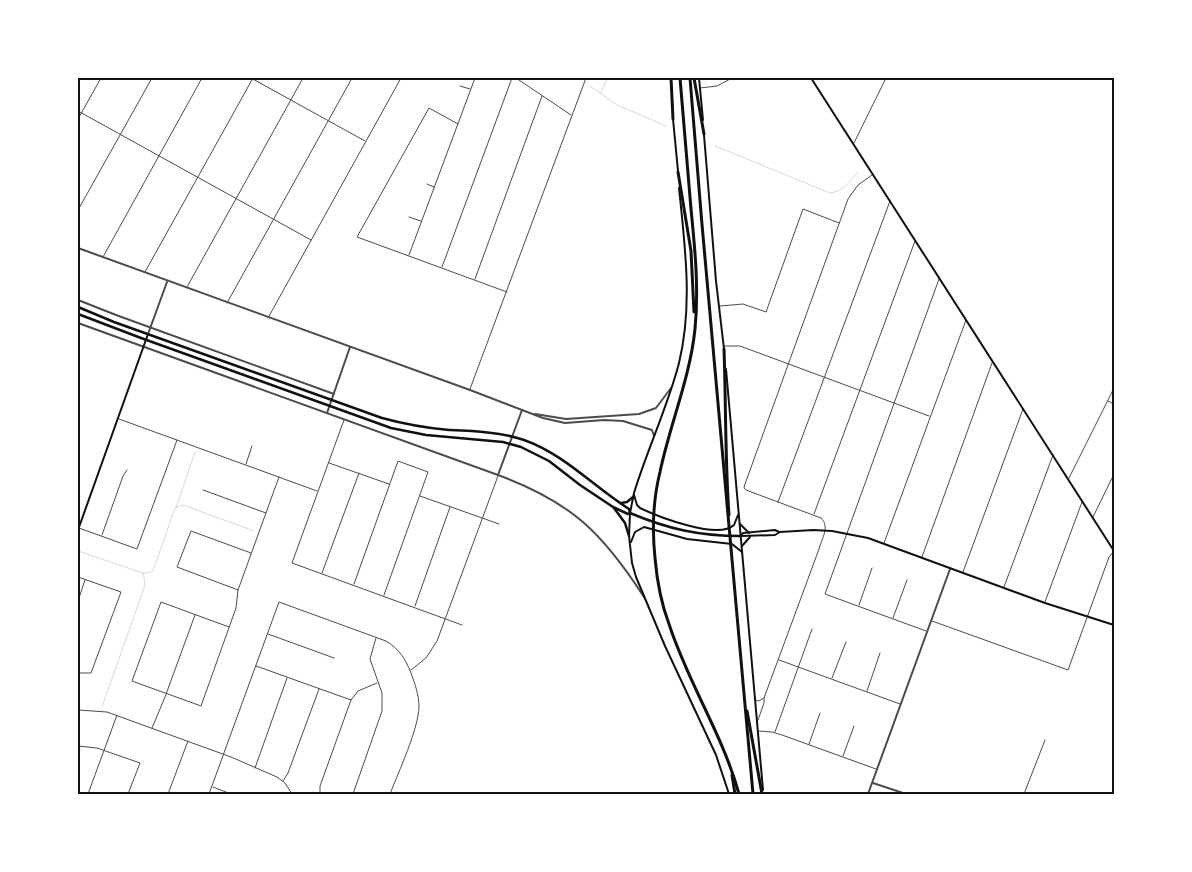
<svg xmlns="http://www.w3.org/2000/svg" width="1192" height="872" font-family="Cabin,sans-serif">
	<rect width="100%" height="100%" fill="#fff"/>
	<g fill="none" stroke-linecap="round" stroke-linejoin="round">
		<g stroke="#d9d9d9" stroke-width="1">
			<path d="M577,78L580,79"/>
			<path d="M590,86L617,105L666,126"/>
			<path d="M601,93L607,78"/>
			<path d="M715,146L830,193C843,192 850,181 858,172"/>
			<path d="M176,508L195,452"/>
			<path d="M78,551L143,573H149L153,571L175,508L183,505L254,531"/>
			<path d="M102,707L144,588L145,583L143,573"/>
		</g>
		<g stroke="#4c4c4c" stroke-width="1">
			<path d="M251,78L365,141"/>
			<path d="M516,78L571,115"/>
			<path d="M460,86L470,89"/>
			<path d="M700,88L717,86L732,78"/>
			<path d="M78,111L311,240"/>
			<path d="M78,119L101,78"/>
			<path d="M458,124L429,108L357,237L507,292"/>
			<path d="M854,143L886,78"/>
			<path d="M427,184L434,187"/>
			<path d="M78,210L152,78"/>
			<path d="M409,217L421,221"/>
			<path d="M409,255L475,78"/>
			<path d="M103,257L202,78"/>
			<path d="M442,267L512,78"/>
			<path d="M145,272L253,78"/>
			<path d="M475,279L542,96"/>
			<path d="M187,287L303,78"/>
			<path d="M227,303L352,78"/>
			<path d="M720,306L743,304L766,312L803,209L839,223"/>
			<path d="M268,318L401,78"/>
			<path d="M724,346H740L929,416"/>
			<path d="M470,389L586,78"/>
			<path d="M1108,401L1114,404"/>
			<path d="M119,419L317,491"/>
			<path d="M344,420L292,563L462,625"/>
			<path d="M329,463L389,484"/>
			<path d="M246,464L252,446"/>
			<path d="M1069,478L1114,388"/>
			<path d="M203,490L266,513"/>
			<path d="M420,496L499,524"/>
			<path d="M778,502L890,201"/>
			<path d="M814,514L915,241"/>
			<path d="M1093,517L1114,474"/>
			<path d="M79,528L137,549L177,440"/>
			<path d="M102,535L123,476L127,470"/>
			<path d="M884,543L966,320"/>
			<path d="M922,557L992,363"/>
			<path d="M963,572L1023,409"/>
			<path d="M322,573L359,473"/>
			<path d="M78,577L121,592L91,673H78"/>
			<path d="M354,584L398,461L428,472L384,595"/>
			<path d="M1004,587L1053,455"/>
			<path d="M238,590L177,567L191,531L251,553"/>
			<path d="M78,601L85,580"/>
			<path d="M1045,602L1082,502"/>
			<path d="M859,605L872,568"/>
			<path d="M415,606L450,507"/>
			<path d="M893,618L907,580"/>
			<path d="M932,621L1068,670L1109,557L1114,551"/>
			<path d="M229,627L161,602L132,681L201,706L236,608L238,590L279,477"/>
			<path d="M926,631L825,594L939,279"/>
			<path d="M268,634L334,658"/>
			<path d="M779,660L900,704"/>
			<path d="M256,666L351,700"/>
			<path d="M411,670L426,658L437,641L498,476"/>
			<path d="M832,678L846,642"/>
			<path d="M867,691L880,653"/>
			<path d="M755,700L759,701L764,698"/>
			<path d="M78,710L107,712L231,757L277,777L285,783L292,794"/>
			<path d="M758,720L764,703V698L819,549C822,538 830,527 821,518L746,490L744,488L745,484L848,199L858,185L872,175"/>
			<path d="M152,728L165,697L195,615"/>
			<path d="M759,731L772,732L782,735L876,769"/>
			<path d="M775,732L812,629"/>
			<path d="M809,744L820,713"/>
			<path d="M78,746L97,748L140,763L128,794"/>
			<path d="M843,756L854,726"/>
			<path d="M255,768L287,678"/>
			<path d="M283,781L288,773L319,689"/>
			<path d="M213,787L231,794"/>
			<path d="M88,794L117,715"/>
			<path d="M168,794L188,741"/>
			<path d="M209,794L279,602L386,641C399,649 405,658 411,673C415,684 419,695 419,707C418,730 399,771 390,794"/>
			<path d="M320,794V786L351,700L358,691L377,683"/>
			<path d="M353,794L382,711V693L370,659L376,638"/>
			<path d="M1024,794L1045,740"/>
		</g>
		<g stroke="#4c4c4c" stroke-width="2">
			<path d="M78,248L470,390L543,418L565,423L604,420L623,421L652,430L654,436"/>
			<path d="M78,300L116,315L334,394"/>
			<path d="M78,323L498,475C571,502 602,532 644,597"/>
			<path d="M148,334L167,282"/>
			<path d="M327,413L350,347"/>
			<path d="M535,414L566,419L639,414L656,408L671,388"/>
			<path d="M498,475L522,410"/>
			<path d="M873,783L906,794"/>
			<path d="M868,794L950,569"/>
		</g>
		<g stroke="#111" stroke-width="2">
			<path d="M699,78L703,120"/>
			<path d="M811,78L1114,551"/>
			<path d="M673,119L678,171"/>
			<path d="M704,135L716,281L724,349"/>
			<path d="M679,188C685,246 693,306 679,363C668,406 647,450 634,493L630,513L629,536L632,563L636,577L665,646L716,755L729,794"/>
			<path d="M726,369L763,790"/>
			<path d="M634,495L637,505L640,508C659,517 718,540 734,525L738,515"/>
			<path d="M740,524L749,533"/>
			<path d="M78,530L148,334"/>
			<path d="M741,536L775,535L780,532L813,530L832,531L868,538L1045,603L1114,625"/>
			<path d="M741,536L743,533L775,530L779,532"/>
			<path d="M631,542L635,532L644,527L687,539L732,544L742,552"/>
			<path d="M742,546L750,537"/>
		</g>
		<g stroke="#111" stroke-width="2.5">
			<path d="M78,307L114,322L382,418C404,424 426,428 449,430C474,431 501,432 524,440C564,454 594,487 629,509L630,513"/>
			<path d="M78,314L141,338L391,428L426,435L503,442L521,447L549,461L580,485L613,507L628,514L630,513C668,529 699,536 741,536"/>
			<path d="M621,503L627,502L633,497"/>
			<path d="M614,508L625,523L629,536"/>
		</g>
		<g stroke="#111" stroke-width="3">
			<path d="M671,78L673,119"/>
			<path d="M680,78C684,121 687,165 691,209C695,249 699,289 695,329C690,378 670,424 660,472C653,500 652,529 655,558C657,581 661,603 669,624C688,683 723,735 739,794"/>
			<path d="M690,78C709,317 731,556 753,794"/>
			<path d="M694,78L704,134"/>
			<path d="M678,172L691,251L694,312"/>
			<path d="M724,349C726,404 725,460 729,515"/>
			<path d="M747,711L762,794"/>
			<path d="M732,775L735,794"/>
		</g>
	</g>
	<rect width="1192" height="872" fill="none" stroke="#ffffff" stroke-width="158"/>
	<rect x="79" y="79" width="1034" height="714" fill="none" stroke="#111" stroke-width="2"/>
</svg>
